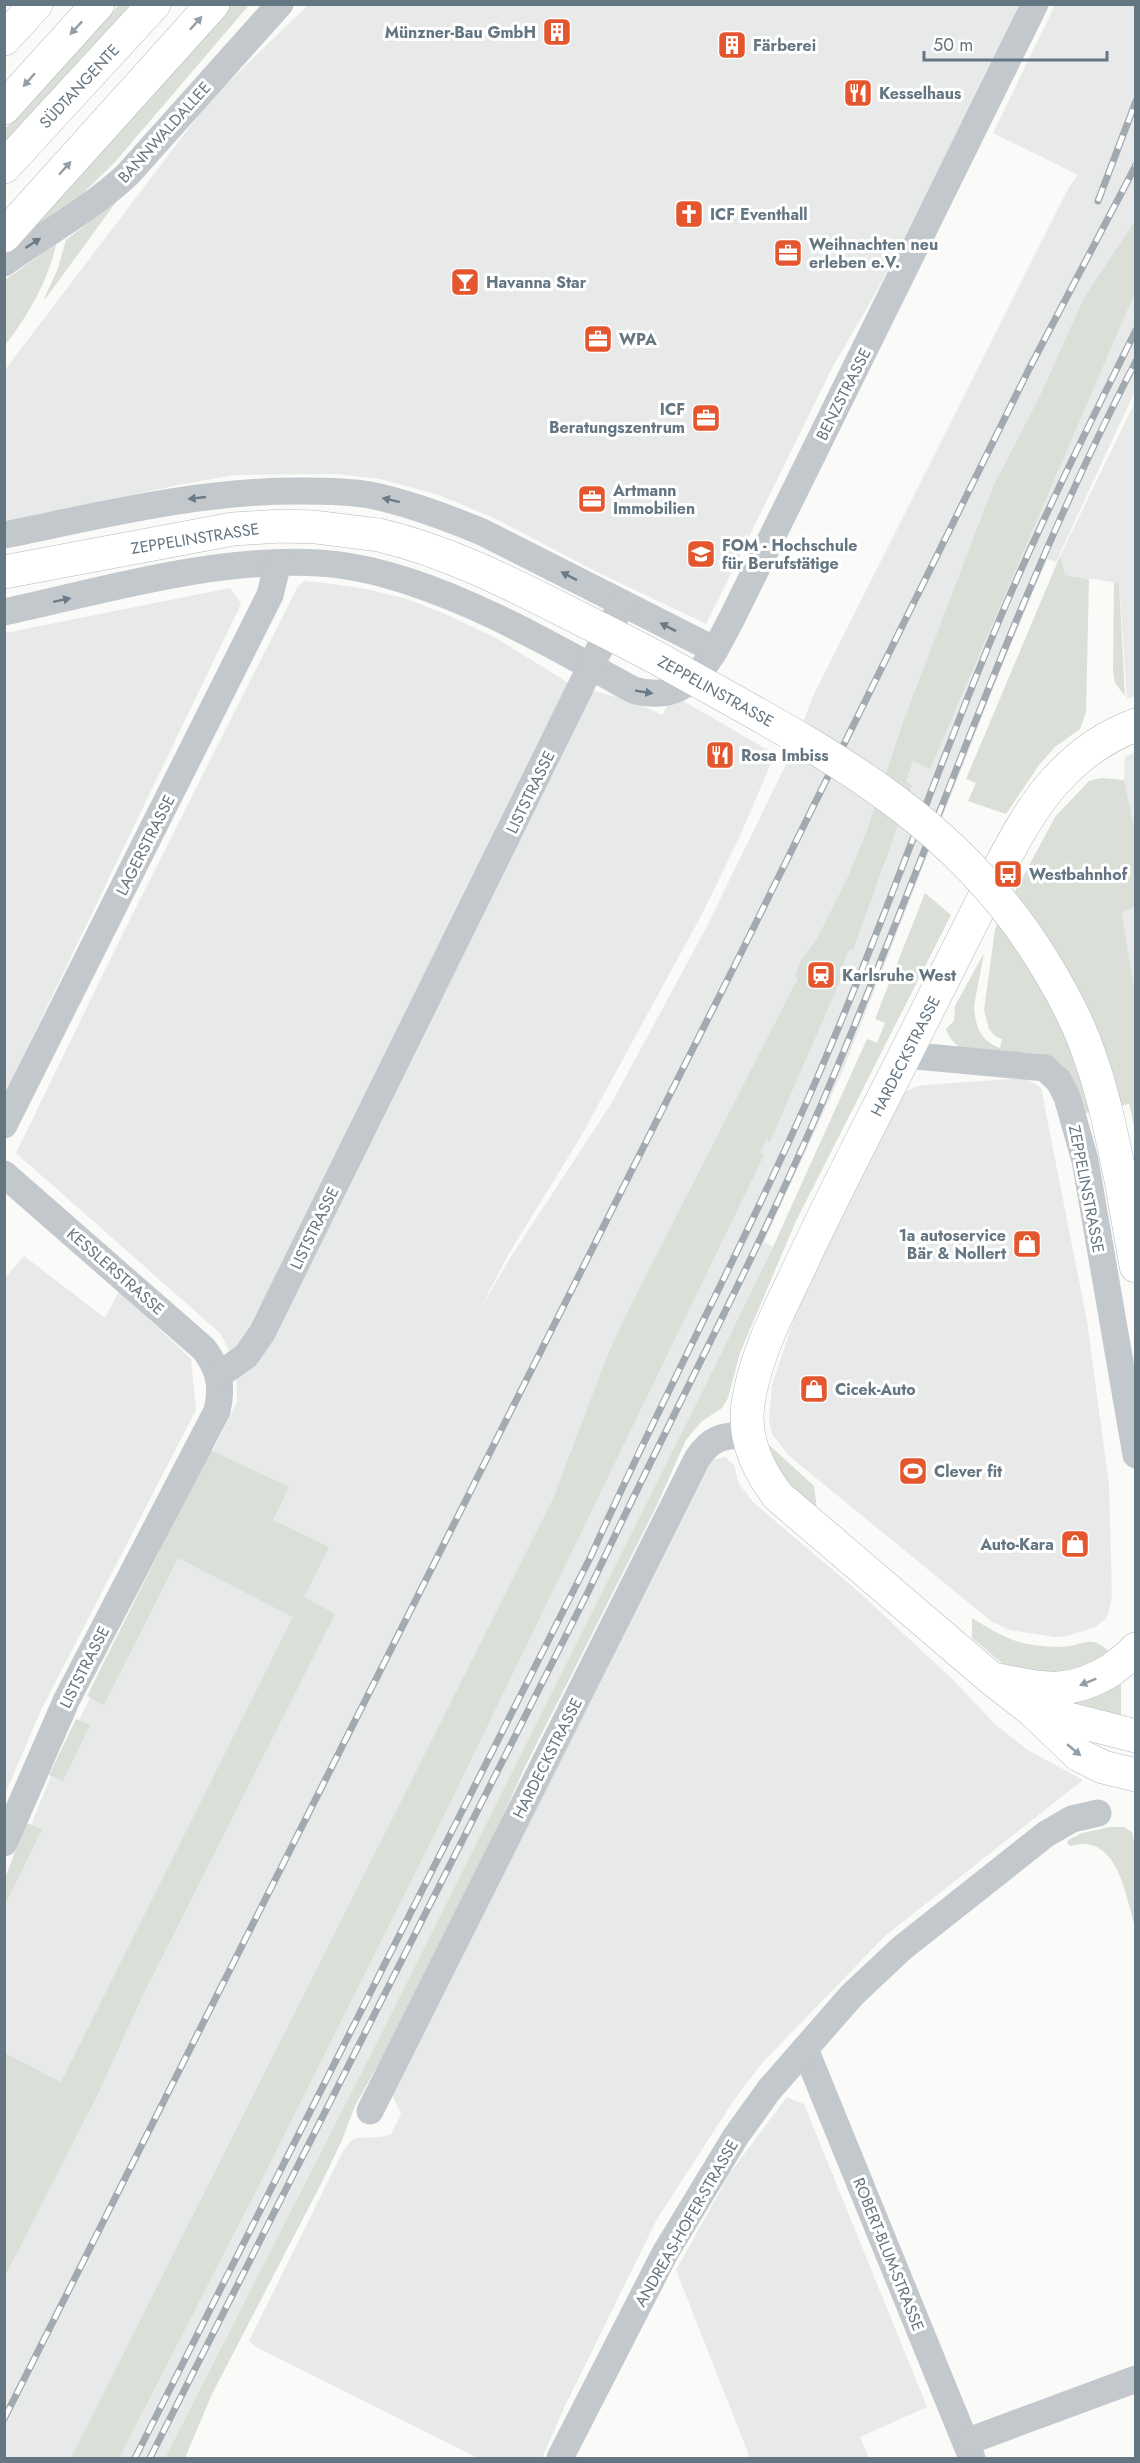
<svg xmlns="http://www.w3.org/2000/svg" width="1140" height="2463" font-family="Jost,sans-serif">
	<rect width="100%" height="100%" fill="#fafaf8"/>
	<g fill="#e8e9e9">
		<path d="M308,5H1022L879,287L832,368L706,624L595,571L494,518L439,495L380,479L337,474L235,475L178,485L5,522L4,371L211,99Z"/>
		<path d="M1055,5H1135V391L1056,562L1047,559L1004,661L843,1070L764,1242L773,1247L706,1384L377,2042L165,2458H5L4,2276L95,2100L5,2053V1888L51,1776L237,1402L236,1366L221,1334L16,1153L123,933L298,586L305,581L326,583L366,589L407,599L445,614L496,638L570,684L637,703L662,715L673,695L775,754L740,836L701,916L580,1138L508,1255L479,1311L512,1255L611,1104L706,928L788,760L814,694L1069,187L1078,175L993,133Z"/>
		<path d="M1135,402V696L1127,699L1119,583L1065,575L1060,556Z"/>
		<path d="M230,588L241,604L5,1094V633Z"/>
		<path d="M1135,753V838L1124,780L1125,756Z"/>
		<path d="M1135,906V1004L1122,913Z"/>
		<path d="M1025,1078L1041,1088L1087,1321L1109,1485L1112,1596L1109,1611L1105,1620L1093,1628L1067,1636L1055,1637L1009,1630L991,1621L789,1456L772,1434L769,1420L772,1385L797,1310L899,1096L914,1087L924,1085Z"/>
		<path d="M24,1256L105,1318L119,1291L191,1359L196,1410L42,1708L5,1794L4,1279Z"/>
		<path d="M725,1457L734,1465L739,1484L754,1503L860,1593L950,1677L996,1725L1028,1750L1083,1780L885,1936L762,2063L734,2100L657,2219L564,2408L542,2458H478L258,2348L249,2341L343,2151L352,2140L358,2138L381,2137L391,2134L401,2114L392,2094L712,1460Z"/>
		<path d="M787,2097L804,2104L927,2407L860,2437L869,2458H750L676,2270L730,2173Z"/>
	</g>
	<g fill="#dadfd7">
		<path d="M119,5H133L5,144V129Z"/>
		<path d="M227,5H249L115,162L62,214L23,236Z"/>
		<path d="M116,202L46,298L44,299L58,268L66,240Z"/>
		<path d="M1135,221V292L930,769L913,761L906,781L912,786L853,950L849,949L843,965L846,967L770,1142L766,1140L760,1152L764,1155L453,1797L257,2189L119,2458H71L553,1499L608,1354L628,1311L798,978L795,976L800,962L817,939L847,879L866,833L905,717L993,487L1040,396L1084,298Z"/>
		<path d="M56,244C49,280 27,317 5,345V280Z"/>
		<path d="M1060,556L1065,575L1089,579L1086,712L1080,729L1055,747L1039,765L1006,814L968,801L976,783L966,779Z"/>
		<path d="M1114,582L1119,583L1125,696L1115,683L1113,671Z"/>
		<path d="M1101,778L1124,780L1136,838L1135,906L1122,913L1136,1004L1135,1131L1129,1104L1083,1114C1079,1102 1077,1086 1070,1075C1041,1025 966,1082 946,1029L954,1021L955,1006L984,953L974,1006C975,1025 980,1041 1000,1048L1002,1039L995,1036L989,1029L984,1010L995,929L1055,817L1089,781Z"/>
		<path d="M925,893L951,915L795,1223L740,1353L728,1398L722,1408L701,1422L686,1440L657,1505L524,1769L499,1825L384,2054L355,2106L342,2140L322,2182L212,2394L185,2458H165L377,2042L706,1384L773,1247L867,1039L877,1043L885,1023L875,1019Z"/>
		<path d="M768,1444L814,1486L817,1510C788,1485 783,1480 768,1444Z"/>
		<path d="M210,1450L289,1487L273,1520L329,1547L304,1597L335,1614L142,1997L95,2100L5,2276V2053L61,2082L293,1617L178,1558L104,1705L87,1696Z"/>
		<path d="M972,1618C992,1630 1010,1642 1033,1645C1042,1646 1052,1647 1061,1647C1087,1646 1089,1632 1113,1655L1072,1676L1019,1671L1002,1663L972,1638Z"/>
		<path d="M1121,1675V1721L1071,1704L1068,1696Z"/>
		<path d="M76,1719L90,1725L63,1781L49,1775Z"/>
		<path d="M26,1823L42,1829L5,1905V1878Z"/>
		<path d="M1110,1827H1124L1132,1832L1136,1854L1135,1926C1125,1893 1117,1832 1070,1846L1067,1843L1068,1840L1082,1833Z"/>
	</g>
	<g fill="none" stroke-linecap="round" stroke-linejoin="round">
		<g stroke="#b3babf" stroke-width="34">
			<g id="secondary">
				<path d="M4,572L233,529L281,526L315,527L379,535"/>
				<path d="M1136,725C1106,736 1078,756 1057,779C1029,809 1009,850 990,886C962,942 934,997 906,1053C869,1127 830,1201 795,1277C776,1316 754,1360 748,1404C743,1439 758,1470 778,1496L992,1679L1032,1710L1079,1755L1103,1767L1136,1775"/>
				<path d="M1121,1180L1136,1266"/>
				<path d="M999,1680C1042,1690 1072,1695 1111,1670C1119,1664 1129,1657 1136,1649"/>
				<path d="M1033,1710L1136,1736"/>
			</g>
		</g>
		<g stroke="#b4b9bd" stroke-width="34">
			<g id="highway">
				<path d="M4,39L36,4"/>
				<path d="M4,108L98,4"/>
				<path d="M4,167L154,4"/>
				<path d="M4,236L213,4"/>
			</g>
		</g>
		<g stroke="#c3c8cc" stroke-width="27">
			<path d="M4,263C46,233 91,209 128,174L280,4"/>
			<path d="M4,535C103,515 201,490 302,491C324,491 348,491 370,495C409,503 446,517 482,532L715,650"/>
			<path d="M4,612C106,590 214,557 319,563C420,568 545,641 633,690C690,706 710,660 732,618L1035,4"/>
			<path d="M905,1055L1045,1068L1059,1081L1067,1097L1085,1160L1136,1455"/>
			<path d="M4,1125L270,595L278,563"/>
			<path d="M4,1174L204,1349C219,1369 223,1386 217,1411L67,1699L4,1843"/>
			<path d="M219,1375L246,1356L262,1333L622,603"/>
			<path d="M805,2049L972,2458"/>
			<path d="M370,2111L697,1459C711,1437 723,1436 748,1434"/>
			<path d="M966,2442L1136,2379"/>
			<path d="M560,2458L665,2253L736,2136L769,2090L852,1995L902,1948L1046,1834L1072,1819L1098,1813"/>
		</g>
		<use href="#secondary" stroke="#fff" stroke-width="33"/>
		<use href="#highway" stroke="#fff" stroke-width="33"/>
		<g stroke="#a2aab0" stroke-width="7">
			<g id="rail">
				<path d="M1098,201L1136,101"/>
				<path d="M4,2419L740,955L1028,371L1136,165"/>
				<path d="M135,2458L591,1556C667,1386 757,1222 829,1050C889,909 939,764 998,623C1040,523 1088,427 1136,330"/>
				<path d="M150,2458L589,1590C671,1415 764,1244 838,1065C937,830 1018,588 1136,361"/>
			</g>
		</g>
		<use href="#rail" stroke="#fff" stroke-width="4.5" stroke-dasharray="14" stroke-linecap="butt"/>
		<g stroke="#b3babf" stroke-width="34" stroke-linecap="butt">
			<path id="secondary-bridge" d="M379,535C446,551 506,581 567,612C602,630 638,647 673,667C817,748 954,814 1043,961C1061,990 1078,1021 1089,1054C1104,1095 1112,1137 1121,1180"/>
		</g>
		<use href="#secondary-bridge" stroke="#fff" stroke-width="33"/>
	</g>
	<defs><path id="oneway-solid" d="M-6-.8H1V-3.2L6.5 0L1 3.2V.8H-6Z" transform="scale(1.5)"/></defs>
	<g fill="#939fa8">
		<use href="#oneway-solid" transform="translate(196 23) rotate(-48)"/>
		<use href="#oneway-solid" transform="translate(76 28) rotate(133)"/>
		<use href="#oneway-solid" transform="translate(29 80) rotate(131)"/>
		<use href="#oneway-solid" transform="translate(65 168) rotate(-48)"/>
		<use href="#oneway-solid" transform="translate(1088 1682) rotate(158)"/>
		<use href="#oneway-solid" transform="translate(1074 1750) rotate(40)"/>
	</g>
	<g fill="#6a7a87">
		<use href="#oneway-solid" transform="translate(33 243) rotate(-33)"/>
		<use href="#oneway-solid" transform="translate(197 498) rotate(174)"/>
		<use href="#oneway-solid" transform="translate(391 500) rotate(-166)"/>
		<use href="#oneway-solid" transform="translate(569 576) rotate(-153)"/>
		<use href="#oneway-solid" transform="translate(62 600) rotate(-12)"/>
		<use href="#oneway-solid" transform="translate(668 627) rotate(-153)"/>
		<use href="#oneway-solid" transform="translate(644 692) rotate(9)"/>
	</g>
	<defs>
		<g id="building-square" transform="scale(1.5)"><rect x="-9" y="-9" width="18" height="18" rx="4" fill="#e4572e" stroke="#fff"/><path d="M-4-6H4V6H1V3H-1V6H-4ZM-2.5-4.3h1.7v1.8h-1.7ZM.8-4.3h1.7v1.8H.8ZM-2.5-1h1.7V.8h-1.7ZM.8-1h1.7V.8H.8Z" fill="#fff"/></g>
		<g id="restaurant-square" transform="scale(1.5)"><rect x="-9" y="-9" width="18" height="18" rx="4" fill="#e4572e" stroke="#fff"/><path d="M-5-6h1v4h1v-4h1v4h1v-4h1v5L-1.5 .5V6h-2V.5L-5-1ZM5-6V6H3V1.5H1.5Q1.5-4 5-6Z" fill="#fff"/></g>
		<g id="church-square" transform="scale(1.5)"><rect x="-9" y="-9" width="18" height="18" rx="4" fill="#e4572e" stroke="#fff"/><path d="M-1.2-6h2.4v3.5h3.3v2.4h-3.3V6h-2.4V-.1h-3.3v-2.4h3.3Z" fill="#fff"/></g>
		<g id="office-square" transform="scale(1.5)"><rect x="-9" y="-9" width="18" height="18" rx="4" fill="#e4572e" stroke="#fff"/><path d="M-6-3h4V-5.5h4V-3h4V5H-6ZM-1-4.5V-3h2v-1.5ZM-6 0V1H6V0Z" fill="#fff"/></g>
		<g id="bar-square" transform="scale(1.5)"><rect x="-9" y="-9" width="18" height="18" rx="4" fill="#e4572e" stroke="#fff"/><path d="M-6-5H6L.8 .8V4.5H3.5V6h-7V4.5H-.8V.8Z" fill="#fff"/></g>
		<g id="school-square" transform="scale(1.5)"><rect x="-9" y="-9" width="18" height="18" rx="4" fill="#e4572e" stroke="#fff"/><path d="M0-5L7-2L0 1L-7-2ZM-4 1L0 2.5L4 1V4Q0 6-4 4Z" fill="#fff"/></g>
		<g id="bus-square" transform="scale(1.5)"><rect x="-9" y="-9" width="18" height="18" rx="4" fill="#e4572e" stroke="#fff"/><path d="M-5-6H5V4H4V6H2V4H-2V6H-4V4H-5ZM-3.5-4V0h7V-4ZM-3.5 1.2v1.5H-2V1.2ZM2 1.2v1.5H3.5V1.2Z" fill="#fff"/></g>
		<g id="station-square" transform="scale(1.5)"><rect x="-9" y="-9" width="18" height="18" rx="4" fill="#e4572e" stroke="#fff"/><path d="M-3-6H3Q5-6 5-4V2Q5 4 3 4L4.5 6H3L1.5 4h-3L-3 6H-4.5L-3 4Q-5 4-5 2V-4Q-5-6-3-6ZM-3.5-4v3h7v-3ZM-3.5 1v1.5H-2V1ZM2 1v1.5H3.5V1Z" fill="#fff"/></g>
		<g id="shop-square" transform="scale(1.5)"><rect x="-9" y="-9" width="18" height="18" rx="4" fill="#e4572e" stroke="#fff"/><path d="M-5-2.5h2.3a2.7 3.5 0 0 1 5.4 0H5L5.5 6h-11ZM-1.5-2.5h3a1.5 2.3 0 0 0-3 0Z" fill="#fff"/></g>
		<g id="stadium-square" transform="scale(1.5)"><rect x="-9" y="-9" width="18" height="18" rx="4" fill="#e4572e" stroke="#fff"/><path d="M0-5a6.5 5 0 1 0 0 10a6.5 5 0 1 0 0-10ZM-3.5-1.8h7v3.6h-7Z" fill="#fff"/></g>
	</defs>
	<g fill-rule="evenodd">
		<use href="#building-square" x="557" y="32"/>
		<use href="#building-square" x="732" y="45"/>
		<use href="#restaurant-square" x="858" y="93"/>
		<use href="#church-square" x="689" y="214"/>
		<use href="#office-square" x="788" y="253"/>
		<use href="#bar-square" x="465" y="282"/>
		<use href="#office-square" x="598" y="339"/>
		<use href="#office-square" x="706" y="418"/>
		<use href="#office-square" x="592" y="499"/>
		<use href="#school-square" x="701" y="554"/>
		<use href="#restaurant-square" x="720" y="755"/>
		<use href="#bus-square" x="1008" y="874"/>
		<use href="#station-square" x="821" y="975"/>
		<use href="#shop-square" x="1027" y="1244"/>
		<use href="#shop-square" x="814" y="1389"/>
		<use href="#stadium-square" x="913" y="1471"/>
		<use href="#shop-square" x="1075" y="1544"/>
	</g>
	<g text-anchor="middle" stroke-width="6" stroke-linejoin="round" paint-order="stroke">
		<g font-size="16" font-weight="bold" fill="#657683" stroke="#fff" text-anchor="start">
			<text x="536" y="38" text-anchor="end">Münzner-Bau GmbH</text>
			<text x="753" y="51">Färberei</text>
			<text x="879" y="99">Kesselhaus</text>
			<text x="710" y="220">ICF Eventhall</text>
			<text x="809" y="250">Weihnachten neu<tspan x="809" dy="18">erleben e.V.</tspan></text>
			<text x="486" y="288">Havanna Star</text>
			<text x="619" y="345">WPA</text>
			<text x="685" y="415" text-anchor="end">ICF<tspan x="685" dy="18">Beratungszentrum</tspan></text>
			<text x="613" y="496">Artmann<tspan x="613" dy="18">Immobilien</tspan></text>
			<text x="722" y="551">FOM - Hochschule<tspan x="722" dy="18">für Berufstätige</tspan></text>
			<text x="741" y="761">Rosa Imbiss</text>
			<text x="1029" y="880">Westbahnhof</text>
			<text x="842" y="981">Karlsruhe West</text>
			<text x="1006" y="1241" text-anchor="end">1a autoservice<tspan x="1006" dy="18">Bär &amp; Nollert</tspan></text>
			<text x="835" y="1395">Cicek-Auto</text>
			<text x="934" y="1477">Clever fit</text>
			<text x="1054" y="1550" text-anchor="end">Auto-Kara</text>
		</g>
		<g font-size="16" fill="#657683" stroke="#fff">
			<text transform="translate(79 86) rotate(-47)" y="6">SÜDTANGENTE</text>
			<text transform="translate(164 132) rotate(-48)" y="6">BANNWALDALLEE</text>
			<text transform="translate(843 394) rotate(-63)" y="6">BENZSTRASSE</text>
			<text transform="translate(195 538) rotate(-9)" y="6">ZEPPELINSTRASSE</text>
			<text transform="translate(716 691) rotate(29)" y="6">ZEPPELINSTRASSE</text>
			<text transform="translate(530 792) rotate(-64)" y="6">LISTSTRASSE</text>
			<text transform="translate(145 845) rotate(-63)" y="6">LAGERSTRASSE</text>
			<text transform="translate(905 1056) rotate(-63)" y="6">HARDECKSTRASSE</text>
			<text transform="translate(1087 1189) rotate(79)" y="6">ZEPPELINSTRASSE</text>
			<text transform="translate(314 1228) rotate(-64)" y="6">LISTSTRASSE</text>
			<text transform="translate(116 1271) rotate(41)" y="6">KESSLERSTRASSE</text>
			<text transform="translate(84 1667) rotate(-63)" y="6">LISTSTRASSE</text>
			<text transform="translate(547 1758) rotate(-63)" y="6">HARDECKSTRASSE</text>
			<text transform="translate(686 2223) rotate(-60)" y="6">ANDREAS-HOFER-STRASSE</text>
			<text transform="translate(889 2254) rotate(68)" y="6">ROBERT-BLUM-STRASSE</text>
		</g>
	</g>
	<rect width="1140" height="2463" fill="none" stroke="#657683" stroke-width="12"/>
	<path d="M924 51v9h183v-9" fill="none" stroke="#657683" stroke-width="3"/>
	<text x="933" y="51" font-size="18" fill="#657683" stroke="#ffffff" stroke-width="4.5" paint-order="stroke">50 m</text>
</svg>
